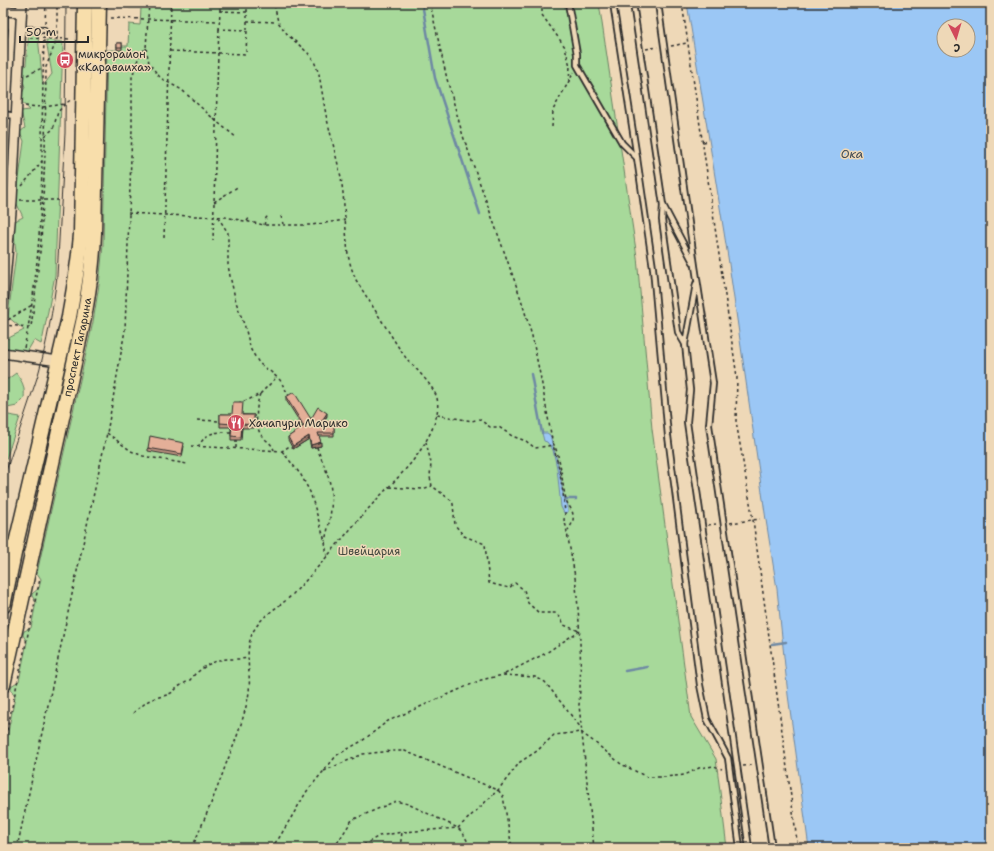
<svg xmlns="http://www.w3.org/2000/svg" width="994" height="851" font-family="'Shantell Sans',sans-serif">
	<rect width="100%" height="100%" fill="#eed8b7"/>
	<filter id="ink" filterUnits="userSpaceOnUse"><feTurbulence type="fractalNoise" baseFrequency=".025" numOctaves="2"/><feDisplacementMap in="SourceGraphic" scale="8" xChannelSelector="R" yChannelSelector="G"/><feConvolveMatrix kernelMatrix="1 2 1 2 8 2 1 2 1" color-interpolation-filters="sRGB"/></filter>
	<g filter="url(#ink)">
		<g fill="#a7d99a" stroke="#698262">
			<path d="M129,3H599L637,257L652,429L691,717L716,759L727,848H3V739L7,737L15,697L11,689V686L19,681L27,642L23,635L24,631L31,628L36,602L32,596V594L39,588L41,579L37,573L93,322L99,285L103,245L107,50H117V46H128L129,24L140,25L141,8H129Z"/>
			<path d="M29,31H44L38,36L43,86L52,74L46,40L63,42L55,275L43,337L41,344L34,340L27,352L7,349L3,343V341L24,330L8,317L16,253L13,222L23,217L16,202L24,141L20,132L25,128L21,111L30,110L19,100L25,87L20,72L26,65Z"/>
			<path d="M16,373C23,383 25,386 24,399L17,406L7,408L3,404V378L8,379Z"/>
			<path d="M3,414L20,417L5,462L3,460Z"/>
		</g>
		<g fill="#9bc7f5" stroke="#6e89a4" fill-rule="evenodd">
			<path d="M687,3H991V848H809L788,695L777,589L766,520L728,257ZM944,26H968V50H944Z"/>
			<path d="M542,433H547L550,435L559,468L563,494L568,506V512L564,513L561,507L557,468L553,450L547,442L544,441Z"/>
		</g>
		<g fill="none" stroke-linecap="round" stroke-linejoin="round">
			<g stroke="#6e89a4" stroke-width="2.5">
				<path d="M422,3L435,78L480,214"/>
				<path d="M531,374L542,433"/>
				<path d="M565,499H576"/>
				<path d="M772,644L786,642"/>
				<path d="M625,671L647,667"/>
			</g>
			<g stroke="#2b2b2b" stroke-width="8">
				<g id="lane">
					<path d="M568,3L577,54V65L622,143L637,158"/>
					<path d="M613,3L637,158L653,268L668,436L700,685L707,719L728,758L740,848"/>
					<path d="M633,3L663,205L662,220L678,332L685,344L690,390L687,422L749,848"/>
					<path d="M658,3L695,266L713,383L709,425L772,848"/>
					<path d="M20,29L44,30"/>
					<path d="M3,114L16,116"/>
					<path d="M3,199L12,200"/>
					<path d="M663,205L693,262"/>
					<path d="M685,344L696,284"/>
				</g>
			</g>
			<g stroke="#2b2b2b" stroke-width="12">
				<g id="street">
					<path d="M3,11L21,12"/>
					<path d="M3,302L12,200L22,3"/>
					<path d="M3,353L58,361"/>
				</g>
			</g>
			<g stroke="#2b2b2b" stroke-width="16">
				<path id="secondary" d="M3,548L15,549"/>
			</g>
			<g stroke="#2b2b2b" stroke-width="17">
				<g id="primary">
					<path d="M3,606L17,539L69,317C74,289 79,262 81,234L84,60L85,3"/>
					<path id="s1" d="M3,685L84,318C89,290 93,262 94,233L99,3"/>
				</g>
			</g>
			<g stroke="#2b2b2b" stroke-width="1.5" stroke-dasharray="3 3" stroke-linecap="butt">
				<path d="M430,3L447,79L463,136L521,299L532,336L541,379L553,445L559,468L563,493L565,513L564,520L566,526C569,546 574,566 576,586C580,626 582,666 579,705L594,848"/>
				<path d="M542,3V15L565,47L570,66L569,81"/>
				<path d="M597,3L607,7"/>
				<path d="M682,3L737,377L736,421L753,520L798,848"/>
				<path d="M220,11L247,12V30L219,29Z"/>
				<path d="M220,11V3"/>
				<path d="M247,12V3"/>
				<path d="M111,18L220,21"/>
				<path d="M247,21L277,22"/>
				<path d="M45,23L46,3"/>
				<path d="M219,29L218,53L246,54L247,30"/>
				<path d="M30,38L72,39"/>
				<path d="M671,46L687,43"/>
				<path d="M146,48L149,63L158,75L162,79L182,90L216,121L237,138"/>
				<path d="M646,49L658,47"/>
				<path d="M170,51L218,53L213,240"/>
				<path d="M27,75L44,67"/>
				<path d="M25,106L43,107L65,104"/>
				<path d="M552,127L553,110L574,72"/>
				<path d="M45,136L53,129L58,112L65,104L72,99"/>
				<path d="M703,142L708,141"/>
				<path d="M22,186L42,161"/>
				<path d="M20,200H58"/>
				<path d="M214,202L239,186"/>
				<path d="M128,213L164,215L225,217L264,225H311L345,220"/>
				<path d="M281,216L283,224"/>
				<path d="M218,217L228,233V265L230,276L236,302L245,327L251,350L259,363L265,368L271,372L280,380L289,396"/>
				<path d="M247,221L250,217"/>
				<path d="M264,225L266,218L269,215"/>
				<path d="M164,238L171,3"/>
				<path d="M3,323L32,305"/>
				<path d="M3,325L31,327L34,305L41,243L45,154L46,67L57,39V3"/>
				<path d="M24,348C37,287 41,224 42,161C42,120 43,79 44,37"/>
				<path d="M260,394C256,405 254,427 262,436C267,442 271,442 274,450"/>
				<path d="M238,403L250,399L260,394L277,377"/>
				<path d="M437,415L472,421L479,419L490,427H499L512,436L526,441L535,448L553,445"/>
				<path d="M197,420L220,421"/>
				<path d="M107,433L131,451L143,456L187,464"/>
				<path d="M426,442L431,463L430,477L432,486L452,501L453,504L455,525L464,536L485,544L489,583L509,588L515,583L524,590L528,603L539,613H555L561,618L564,625L579,631"/>
				<path d="M553,443C562,459 561,481 566,499C567,505 573,509 573,516C574,521 571,526 568,530"/>
				<path d="M191,446L282,451L291,445"/>
				<path d="M198,447C207,431 215,432 231,432"/>
				<path d="M317,447C320,457 325,466 328,476C335,499 330,520 325,541"/>
				<path d="M236,448V440"/>
				<path d="M282,451L301,475L310,492L325,541L327,557"/>
				<path d="M389,487L422,489L432,486"/>
				<path d="M730,523L760,519"/>
				<path d="M708,525L716,524"/>
				<path d="M505,674L546,653L579,631"/>
				<path d="M133,713L148,701L155,698L167,695L173,692L178,687L190,680L195,674L207,665L219,660L227,659H241L248,658"/>
				<path d="M3,748L40,579"/>
				<path d="M743,766L753,765"/>
				<path d="M324,771L363,754L392,751H405L473,780L498,790L503,796L512,848"/>
				<path d="M17,848L107,433L125,330L132,129V77L138,59L142,52L146,48L149,3"/>
				<path d="M192,848C204,820 216,793 226,764C235,743 243,721 248,698C253,676 242,652 254,630C264,613 280,607 293,594C320,566 344,536 369,508C388,486 412,467 426,441C433,429 440,413 437,398C433,385 415,368 406,358C404,355 401,351 399,348L356,280L351,267L348,255L343,193L341,177L326,115L319,74L314,61L308,53L288,35L278,22L274,3"/>
				<path d="M271,848L279,838L307,791L337,755L362,741L388,721L481,680L503,675L521,676L535,677L545,682L581,728"/>
				<path d="M334,848L352,820L396,801L408,804L458,828L463,833L471,848"/>
				<path d="M358,848L379,836L402,832"/>
				<path d="M400,848L402,832L458,828L498,790L520,762L537,751L554,735L581,732L586,736L593,741L621,764L647,777H665L685,775L699,768L714,766L722,769"/>
			</g>
			<use href="#lane" stroke="#eed8b7" stroke-width="4.5"/>
			<use href="#street" stroke="#eed8b7" stroke-width="9"/>
			<use href="#secondary" stroke="#eed8b7" stroke-width="13"/>
			<use href="#primary" stroke="#f8deab" stroke-width="14"/>
			<path stroke="#2b2b2b" stroke-width="1" d="M3,480L38,375C47,343 53,309 57,276L65,133L66,3"/>
		</g>
		<g fill="#c49683" stroke="#2b2b2b">
			<path d="M3,10L8,29L4,103H3Z"/>
			<rect x="117" y="43" width="5" height="7"/>
			<path d="M286,397L311,419L327,416L323,422H334V436H319L321,446L311,448L309,439L293,449L288,440V437L303,427L286,400Z"/>
			<path d="M220,414L254,415V428H242L241,440H231V427H220Z"/>
			<path d="M184,446L182,457L148,451V448Z"/>
		</g>
		<g fill="#a07a6a" stroke="#2b2b2b">
			<path d="M8,10V29L4,103V84Z"/>
			<path d="M327,413V416L321,425V422Z"/>
			<path d="M309,436V439L293,449V446Z"/>
			<path d="M321,442V446L311,448V445Z"/>
		</g>
		<g fill="#e4af98" stroke="#2b2b2b">
			<path d="M3,10H8L4,84H3Z"/>
			<rect x="117" y="43" width="5" height="4"/>
			<path d="M294,392L311,419L318,407L327,413L321,422H334V433H318L321,442L311,445L309,436L293,446L288,437L304,426L286,397Z"/>
			<path d="M233,402H243L242,415H254V425L242,424L241,437L231,436L232,424L220,423V414H232Z"/>
			<path d="M150,436L184,443L182,454L148,448Z"/>
		</g>
	</g>
	<defs>
		<g id="bus-disc" transform="scale(0.9)"><circle r="9.5" fill="#d1495b" stroke="#eed8b7"/><path d="M-5-6H5V4H4V6H2V4H-2V6H-4V4H-5ZM-3.5-4V0h7V-4ZM-3.5 1.2v1.5H-2V1.2ZM2 1.2v1.5H3.5V1.2Z" fill="#fff"/></g>
		<g id="restaurant-disc" transform="scale(0.9)"><circle r="9.5" fill="#d1495b" stroke="#eed8b7"/><path d="M-5-6h1v4h1v-4h1v4h1v-4h1v5L-1.5 .5V6h-2V.5L-5-1ZM5-6V6H3V1.5H1.5Q1.5-4 5-6Z" fill="#fff"/></g>
	</defs>
	<g fill-rule="evenodd">
		<use href="#bus-disc" x="65" y="60"/>
		<use href="#restaurant-disc" x="236" y="423"/>
	</g>
	<g text-anchor="middle" stroke-width="3" stroke-linejoin="round" paint-order="stroke">
		<g font-size="11" fill="#2b2b2b" stroke="#eed8b7" text-anchor="start">
			<text x="78" y="58">микрорайон<tspan x="78" dy="13">«Караваиха»</tspan></text>
			<text x="249" y="427">Хачапури Марико</text>
		</g>
		<g font-size="11" fill="#2b2b2b" stroke="#eed8b7">
			<text dy="4" stroke="none"><textPath href="#s1" startOffset="346">проспект Гагарина</textPath></text>
		</g>
		<g font-size="11" fill="#3e453c" stroke="#eed8b7">
			<text x="369" y="555">Швейцария</text>
		</g>
		<g font-size="12" font-style="italic" fill="#414a53" stroke="#eed8b7">
			<text x="852" y="158">Ока</text>
		</g>
	</g>
	<rect width="994" height="851" fill="none" stroke="#eed8b7" stroke-width="16"/>
	<rect x="8" y="8" width="978" height="835" fill="none" stroke="#2b2b2b" stroke-width="1.5" filter="url(#ink)"/>
	<g transform="translate(956 38) rotate(175)"><circle r="19" fill="#eed8b7" stroke="#a0937f"/>
	<path d="M0-3L7 15L0 10L-7 15Z" fill="#d1495b"/>
	<text y="-6" font-size="11" font-weight="bold" text-anchor="middle" fill="#2b2b2b">С</text>
	</g>
	<path d="M20 36v6h68v-6" fill="none" stroke="#2b2b2b" stroke-width="2"/>
	<text x="26" y="36" font-size="12" fill="#2b2b2b" stroke="#eed8b7" stroke-width="3" paint-order="stroke">50 m</text>
</svg>
